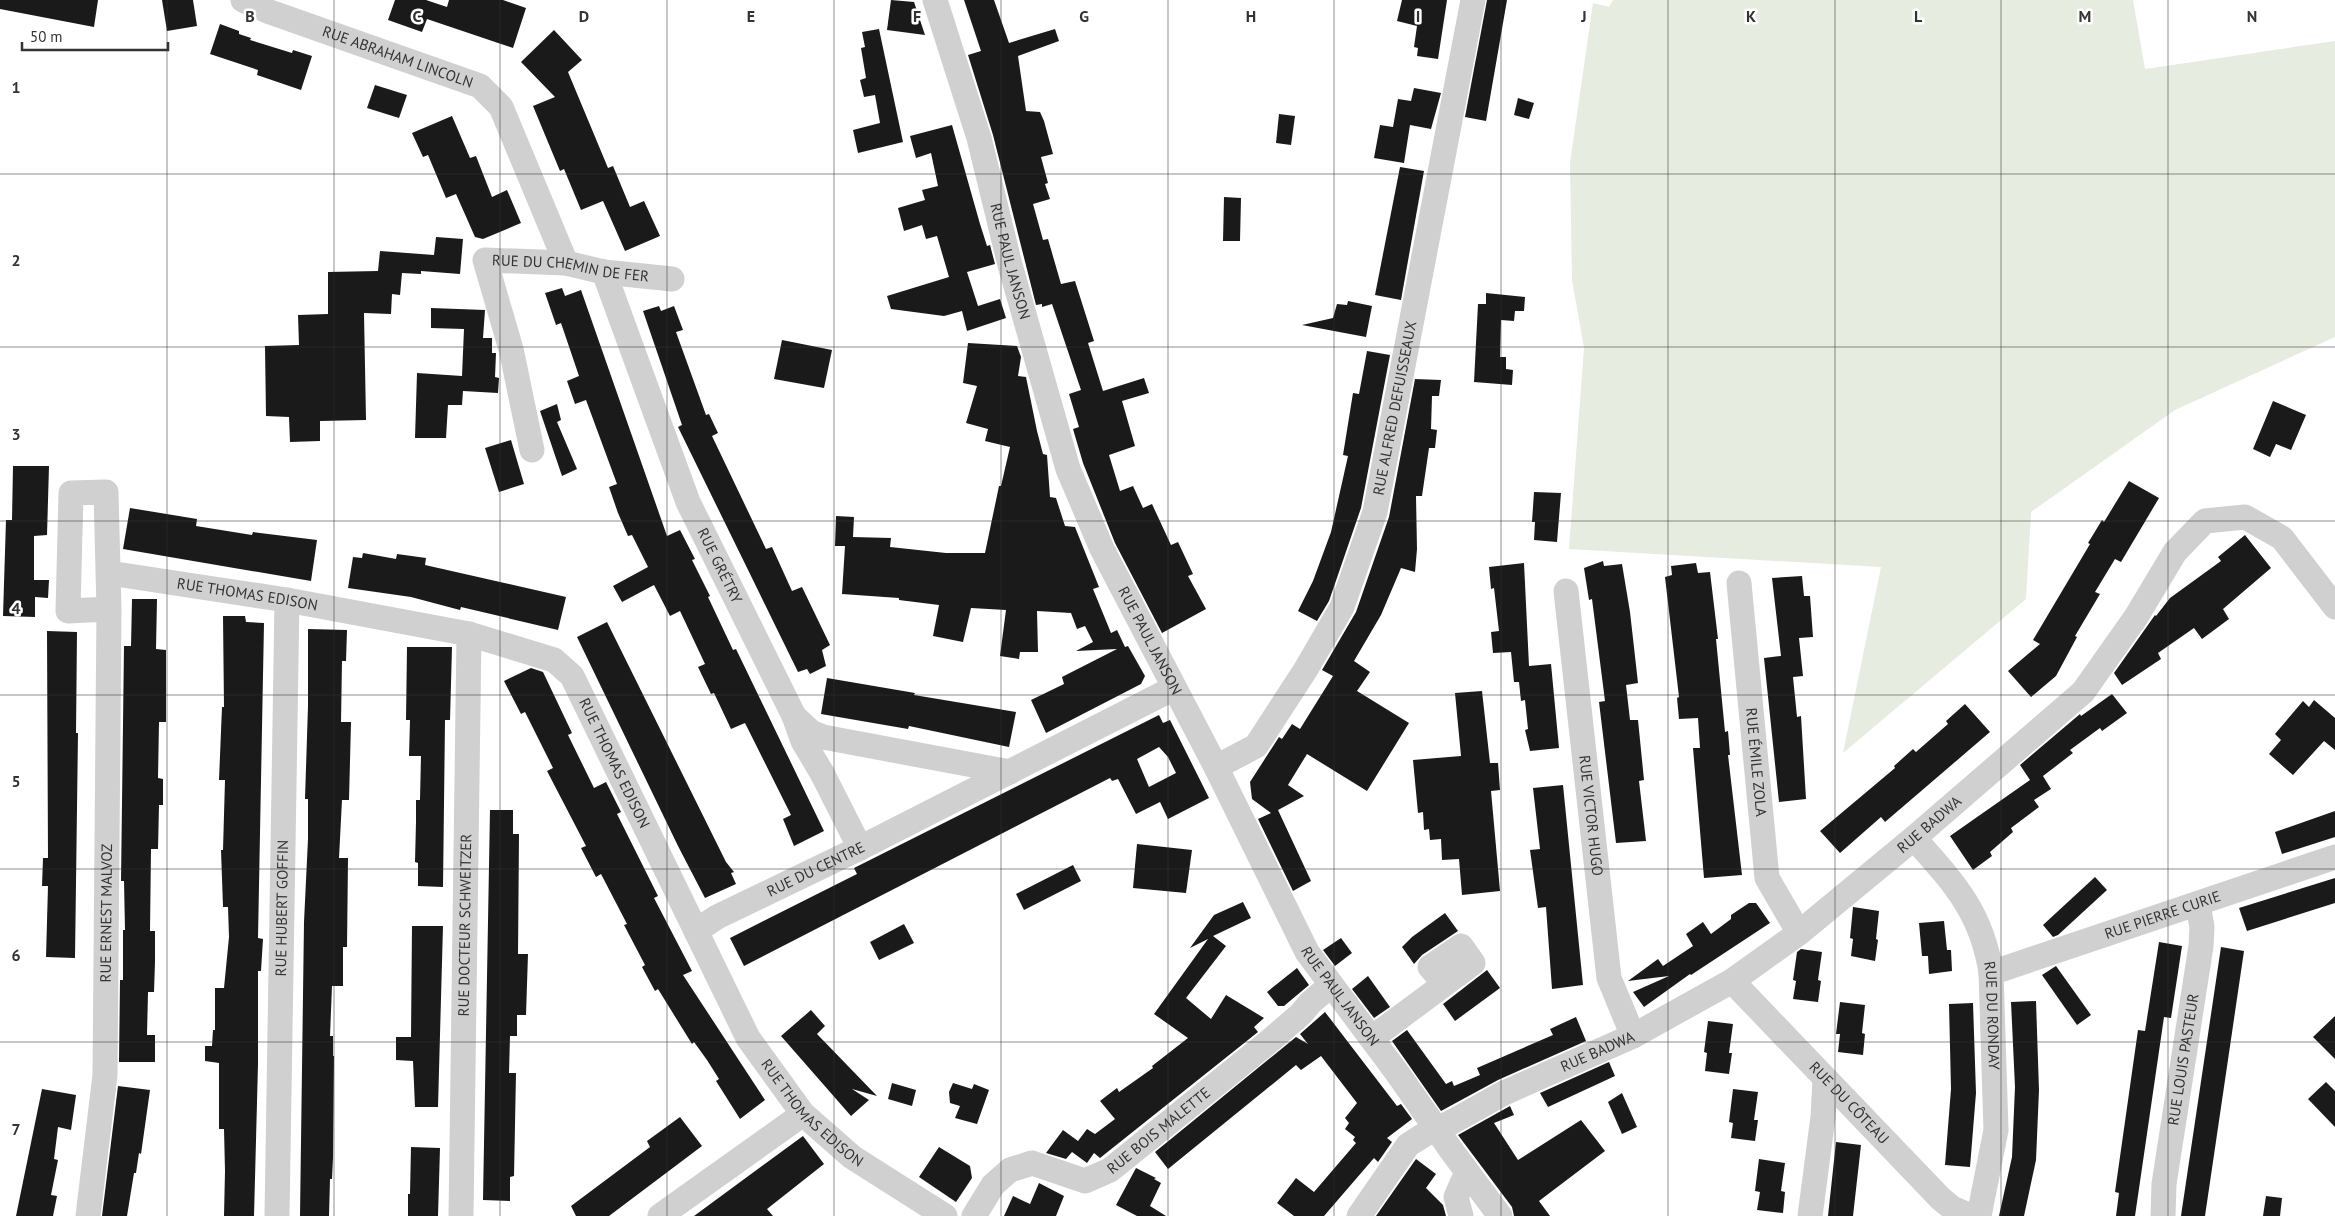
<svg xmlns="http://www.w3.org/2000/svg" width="2335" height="1216" font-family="'PT Sans',sans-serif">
	<rect width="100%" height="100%" fill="#fff"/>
	<path fill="#e6ecdf" d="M1613,0H2133L2145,69L2335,41V337L2175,410L2031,512L2026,599L1843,753L1881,567L1569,549L1584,348L1572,280L1570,163L1593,3L1609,7Z"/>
	<g fill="#1a1a1a" fill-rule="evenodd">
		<path d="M0,0H98L94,27L0,9Z"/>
		<path d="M162,0H193L197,26L167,31Z"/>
		<path d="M395,0H426L447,7L449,0H503L526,8L513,48L427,19L422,32L388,20Z"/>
		<path d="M891,0L914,2L925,35L887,30Z"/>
		<path d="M964,0H994L1009,43L1055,29L1059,41L1018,56L1026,111L1040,112L1044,121L1053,154L1041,157L1048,183L1045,184L1050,199L1033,204L1043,240L1048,239L1061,284L1075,281L1094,341L1088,343L1103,391L1144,378L1149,393L1122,401L1135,446L1109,455L1120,491L1133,486L1143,508L1152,504L1171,545L1178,542L1193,574L1188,576L1206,609L1162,633L1115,543L1083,463L1073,429L1079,427L1069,394L1081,390L1052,304L1042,307V304L1036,305L993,135L968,55L981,51Z"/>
		<path d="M1402,0H1447L1438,59L1417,56L1418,48L1414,47L1417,26L1397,21Z"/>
		<path d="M1487,0H1507L1486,121L1465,117Z"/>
		<path d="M220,24L239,31V34L251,38L250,40L292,53L293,50L312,56L301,90L257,75L258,70L210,54Z"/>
		<path d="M879,29L903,142L858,153L853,130L880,123L875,95L864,97L860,80L866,78L861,48L865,47L862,32Z"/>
		<path d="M554,30L582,60L568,72L608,168L613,166L630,207L644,201L660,236L625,251L603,201L581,210L564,169L560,171L533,106L555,97L521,62Z"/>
		<path d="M375,85L407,95L399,118L367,108Z"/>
		<path d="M1414,88L1441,93L1431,129L1410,125L1404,163L1374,158L1380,125L1393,127L1398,99L1411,101Z"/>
		<path d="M1518,98L1534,103L1529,119L1514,115Z"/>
		<path d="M1279,114L1295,116L1291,145L1276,143Z"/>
		<path d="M452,116L470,158L476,156L492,197L507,190L521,223L483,239L475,237L456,194L446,198L428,155L423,157L412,133Z"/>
		<path d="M952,125L980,224L987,246L990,245L995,264L967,272L978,306L1000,299L1006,318L967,331L962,311L944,316L891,309L887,296L949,277L937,236L926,239L922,225L904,231L898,208L925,200L922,190L938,186L931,153L916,158L910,136Z"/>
		<path d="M1400,167L1424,171L1401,300L1375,295Z"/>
		<path d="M1224,197L1241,198L1240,241H1223Z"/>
		<path d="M436,237L463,239L460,274L421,271V274L402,273L400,295L392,294L391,314L364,313L366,420L320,421V441L290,442L289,417L266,416L265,346L299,345L298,315L328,314V272L378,271L380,251L434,255Z"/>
		<path d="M562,288L565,296L581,290L667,536L680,530L695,559L692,560L710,596L708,597L733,650L736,649L824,831L794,846L783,819L791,815L745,723L731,729L714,693L711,694L698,667L705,664L680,611L670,616L654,585L622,602L613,586L648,567L632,535L628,536L618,513L609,487L617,484L586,400L575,404L567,381L579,376L561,323L556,325L545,293Z"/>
		<path d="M1486,293L1525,297L1524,311H1515L1514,321L1501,320L1500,357H1506V369L1513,370L1512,385L1474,382L1478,304H1486Z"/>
		<path d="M1348,301L1372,306L1366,337L1302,325L1333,318L1337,304L1347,305Z"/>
		<path d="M659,306L661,311L674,306L683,330L676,332L706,415L709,414L718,433L712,436L766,549L772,547L792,591L802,587L830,645L822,650L826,666L810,674L807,669L798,672L678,427L682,425L643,311Z"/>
		<path d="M431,308L485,310L483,338H492V353H496L495,377L499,378L498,393L463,391L462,405H448L446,438H415L417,373L462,376L464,329L431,328Z"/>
		<path d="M782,340L832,350L824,388L774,379Z"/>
		<path d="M968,343L1017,346L1021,357L1018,376L1026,377L1037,431L1043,454L1047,455L1050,497L1056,498L1065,526L1075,527L1099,587L1093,589L1111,633L1117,630L1125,647L1128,646L1145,676L1141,684L1046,733L1031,700L1064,684L1062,677L1117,649L1076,651L1093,642L1085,626L1077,629L1071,613L1037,611L1038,652H1020L1019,659L1000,656L1006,610L971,608L963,642L933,636L939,605L899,600V598L842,594L845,546H835L836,516L854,517L853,537L891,538L890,547L946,553H985L999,486H1001L1010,447L985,441L988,429L966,423L977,386L963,383Z"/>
		<path d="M1367,351L1390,355L1361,508L1329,601L1317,621L1298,611L1313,581L1331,532L1348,456L1343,455L1353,393L1359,394Z"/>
		<path d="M1415,379L1441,380L1439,396H1432L1431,429L1437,430L1435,448H1429L1422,496H1416L1417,549L1415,572L1401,568L1381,615L1354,661L1370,672L1357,691L1409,723L1367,791L1307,754L1288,785L1304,796L1278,810L1311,881L1293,891L1258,819L1271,813L1252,799L1250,782L1279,737L1282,739L1292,724L1300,729L1333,676L1322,670L1356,612L1389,517Z"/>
		<path d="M2273,401L2306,415L2291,450L2276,444L2270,457L2253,449Z"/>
		<path d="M557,404L561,420L557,422L577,469L562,476L540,411Z"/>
		<path d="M511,440L524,484L499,492L485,448Z"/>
		<path d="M13,466H49L47,535L34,536V580H49L48,598L35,597V617L3,616L6,520H12Z"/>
		<path d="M2129,481L2159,498L2121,562L2115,559L2095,592L2100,594L2075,636L2077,637L2056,676L2031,697L2008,671L2040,644L2033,640L2090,544L2088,543L2102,520L2104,522Z"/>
		<path d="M1534,492L1561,493L1557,542L1534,540L1535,522H1532Z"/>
		<path d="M130,508L197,519L196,526L252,535L253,532L317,540L311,581L123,549Z"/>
		<path d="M2245,535L2271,568L2223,609L2229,619L2202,639L2194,628L2158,653L2161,659L2122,685L2114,673L2155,615L2156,616L2170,598L2221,561L2218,557Z"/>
		<path d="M363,553L396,559L397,554L426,558L425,565L566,597L558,630L461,607L460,610L411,597L348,588L353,557L362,558Z"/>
		<path d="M1603,561L1604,566L1622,564L1630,612L1638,683L1626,685L1630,720H1638L1644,780L1639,781L1646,841L1616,843L1599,702L1605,701L1592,599L1589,600L1584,568Z"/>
		<path d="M1524,563L1529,666L1551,664L1559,748L1530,751L1525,730L1528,729L1525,700L1521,701L1519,682H1514L1511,652L1493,653L1491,632L1499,631L1494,588L1491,589L1489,567Z"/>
		<path d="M1696,563L1698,573L1710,572L1718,639H1716L1725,732L1728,731L1730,755H1728L1742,875L1704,878L1693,748H1700L1698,718L1679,719L1677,698L1679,697L1665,577L1672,575L1671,566Z"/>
		<path d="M1802,576L1804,596H1810L1813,637L1799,638L1803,676L1793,677L1797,717L1801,716L1806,799L1779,802L1764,658L1781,656L1772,578Z"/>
		<path d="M132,599H157L156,649L166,650V722H159L158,778L163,779V805H159L158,849H151L150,931H155V962L154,992H148L147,1035H155V1062H119L120,980H123V930H125L124,881H121L124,646H131Z"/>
		<path d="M223,616H245L246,622L264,623L258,938L263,939L261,971H258V1064L254,1216H224L225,1171L224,1129H219V1063L205,1061V1046H212L213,1030H215V988H224L229,937L228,907H223L221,850H223L225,780H219L222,707H224Z"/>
		<path d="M607,622L726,862L734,872L731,873L736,884L705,898L678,846L577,637Z"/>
		<path d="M308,629L347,630L346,661H342L341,722H351L349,800H342L339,858H348L347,947H343V986H332L330,1036H333V1056H334L333,1158L332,1179H330L329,1216H300L304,922L308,839V799H305L308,706Z"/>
		<path d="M47,631L77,632L76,733H78L75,958L46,957L48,886H42L43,858H48Z"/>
		<path d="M407,647H452L450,720H445L443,887L418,886V863L415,862L416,822V800H420L421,756H409L410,720H406Z"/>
		<path d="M531,668L543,672L572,733L568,735L594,788L606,782L621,812L617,814L658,896L654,898L692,971L683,975L765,1100L740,1119L716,1081L719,1079L707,1060L694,1042L692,1044L658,989L655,991L642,967L645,965L624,925L627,924L601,874L596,877L581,848L586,846L547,771L553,768L525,712L521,714L504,681Z"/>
		<path d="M827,678L915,693L914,695L1016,712L1009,747L909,726L908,729L821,714Z"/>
		<path d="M1482,691L1490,763H1498L1500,790L1491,791L1500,891L1462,895L1459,859L1442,860L1441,839L1430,840L1429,829L1424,830L1423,812L1418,813L1413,760L1461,756L1455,693Z"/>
		<path d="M2112,694L2127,713L2102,731L2100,728L2070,750L2073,753L2043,776L2051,789L2034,800L2039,807L2011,828L2013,832L1990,852L1992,856L1973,870L1950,836L2030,780L2020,765L2080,714L2081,716Z"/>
		<path d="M2314,700L2335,718V750L2324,741L2293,775L2269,754L2281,740L2275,734L2303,701L2309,707Z"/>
		<path d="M1965,704L1990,732L1885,822L1881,817L1840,853L1820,831L1895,768L1894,766L1913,749L1916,752L1948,724L1946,721Z"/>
		<path d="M1159,715L1163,723L1170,720L1209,798L1168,819L1160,802L1136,814L1118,779L1112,781L1110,778L744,966L730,938L857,874L854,868ZM1159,747L1168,757L1176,773L1149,787L1137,759Z"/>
		<path d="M1563,785L1583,985L1552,989L1546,907L1538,908L1530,850L1540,849L1533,788Z"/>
		<path d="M490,810H513V834H519L518,954H528L526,1015H517V1036H510L509,1073H516L514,1176L510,1177V1201L483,1200Z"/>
		<path d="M2335,811V837L2282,854L2275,832Z"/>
		<path d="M1137,844L1192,850L1186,893L1133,888Z"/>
		<path d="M1073,865L1081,881L1024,910L1016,894Z"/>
		<path d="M2095,877L2107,890L2058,935L2053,937L2043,925Z"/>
		<path d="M2335,878V903L2247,931L2239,908Z"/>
		<path d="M1243,902L1251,918L1213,936L1226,946L1186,998L1211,1019L1226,995L1264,1018L1254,1027L1258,1032L1100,1158L1094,1153L1087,1163L1072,1152L1066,1159L1046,1153L1063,1130L1078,1141L1087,1129L1095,1134L1115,1119L1100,1101L1117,1088L1119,1092L1153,1068L1152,1066L1188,1038L1154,1014L1208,939L1190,948L1214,915Z"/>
		<path d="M1749,903H1756L1770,923L1691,975L1690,974L1644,1007L1633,992L1669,976L1628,981L1658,959L1663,966L1693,946L1686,934L1703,922L1711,934L1731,919V915Z"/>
		<path d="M1853,907L1879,911L1876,939L1878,940L1875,961L1851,956L1853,939L1850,938Z"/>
		<path d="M1445,913L1458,931L1422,955L1414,964L1402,947L1412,937Z"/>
		<path d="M1944,921L1947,950H1951L1952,971L1929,974L1928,956H1922L1919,923Z"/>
		<path d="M904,924L914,943L879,960L870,942Z"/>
		<path d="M412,926H443L438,1107H415L413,1061L396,1060V1037H411Z"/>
		<path d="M1341,938L1352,953L1335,966L1323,950Z"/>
		<path d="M2159,942L2182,946L2171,1018L2164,1017L2135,1216H2116L2119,1193L2115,1192L2138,1030L2145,1031Z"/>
		<path d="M2221,947L2244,951L2205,1216H2181Z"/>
		<path d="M1801,949L1822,952L1818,980L1821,981L1818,1002L1793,999L1796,981L1793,980L1797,952Z"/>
		<path d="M2056,966L2091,1015L2077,1025L2042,975Z"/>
		<path d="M1297,968L1309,985L1284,1006H1278L1267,992Z"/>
		<path d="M1487,970L1500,988L1455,1021L1443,1004Z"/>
		<path d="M1368,976L1390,1007L1374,1018L1352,989Z"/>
		<path d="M2036,1001L2039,1090L2036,1160L2024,1216H1999L2012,1157L2015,1087L2011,1002Z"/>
		<path d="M1840,1002L1865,1005L1862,1033L1865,1034L1863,1055L1838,1052L1840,1034H1836Z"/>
		<path d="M1973,1003L1976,1093L1970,1167L1945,1165L1951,1089L1949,1004Z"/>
		<path d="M811,1010L825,1026L817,1034L877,1096L852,1089L869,1100L851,1116L781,1036Z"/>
		<path d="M1325,1012L1397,1106L1401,1104L1412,1119L1387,1138L1392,1142L1378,1162L1374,1158L1324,1216H1294L1277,1203L1296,1178L1314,1192L1356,1143L1353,1140L1355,1137L1345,1129L1349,1123L1345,1118L1357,1103L1321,1056L1301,1070L1296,1065L1168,1169L1155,1152L1296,1037L1308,1044L1300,1034Z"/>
		<path d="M2335,1016V1059L2313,1037Z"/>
		<path d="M1576,1017L1586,1041L1498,1080L1441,1111L1392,1041L1407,1030L1446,1084L1452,1081L1454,1086L1480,1075L1477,1068L1553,1035L1550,1029Z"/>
		<path d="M1708,1021L1733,1024L1729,1053H1732L1729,1074L1705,1071L1707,1053L1704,1052Z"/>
		<path d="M1609,1062L1615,1076L1548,1107L1540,1093Z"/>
		<path d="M2326,1082L2335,1091V1127L2308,1099Z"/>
		<path d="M892,1083L916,1090L912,1106L888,1099Z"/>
		<path d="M953,1083L972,1089L974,1084L989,1090L977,1124L955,1118L960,1106L950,1103L949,1092Z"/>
		<path d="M118,1086L150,1090L141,1154L139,1153L136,1173H134L127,1216H102Z"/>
		<path d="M42,1089L76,1095L71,1130L58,1127L54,1159L58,1160L51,1195L57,1196L53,1216H16Z"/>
		<path d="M1733,1089L1758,1092L1754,1120H1758L1755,1141L1731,1138L1733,1123L1729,1122Z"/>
		<path d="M1622,1093L1637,1127L1622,1134L1608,1102Z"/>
		<path d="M1510,1106L1514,1115L1494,1123L1518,1160L1581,1120L1605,1151L1539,1201L1550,1216H1514L1512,1207L1458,1135Z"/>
		<path d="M680,1117L702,1146L609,1216H576L571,1206L650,1147L647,1141Z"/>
		<path d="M803,1136L824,1164L767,1209L773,1216H694Z"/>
		<path d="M1836,1142L1861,1145L1853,1216H1828Z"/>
		<path d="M411,1147L440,1148L438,1216H408V1194H410Z"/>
		<path d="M939,1147L970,1166L972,1178L956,1202L919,1177Z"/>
		<path d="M1416,1159L1436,1174L1426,1188L1443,1205L1446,1216H1376Z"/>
		<path d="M1759,1159L1785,1163L1781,1191L1785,1192L1783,1213L1757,1210L1760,1192L1755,1191Z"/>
		<path d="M1136,1168L1156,1178L1154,1179L1161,1183L1150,1206L1166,1216H1137L1116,1205Z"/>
		<path d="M1039,1183L1064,1196L1056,1216H1004L1013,1196L1030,1204Z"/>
		<path d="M2266,1196L2282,1198L2280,1216H2263Z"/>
	</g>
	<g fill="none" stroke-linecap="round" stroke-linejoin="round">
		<g stroke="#d0d0d0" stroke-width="25">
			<path id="s1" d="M243,0L270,12L480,86L501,107L566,263"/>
			<path id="s2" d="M935,0L979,138L1010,265L1068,469L1102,549L1216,767L1307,952L1398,1074L1451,1150L1500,1216"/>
			<path id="s3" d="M604,272L688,502L794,716L803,741L822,773L860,848"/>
			<path id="s4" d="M532,450L511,349L485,260L566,263L604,272L672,279"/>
			<path id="s5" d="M109,573L287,600L469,634L554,660L572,676L748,1038L803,1114L852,1157L945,1216"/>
			<path id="s6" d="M1739,583L1767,878L1799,933"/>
			<path id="s7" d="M1566,591L1609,978L1633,1036"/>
			<path d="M794,716L811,732L823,737L1010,772"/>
			<path id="s8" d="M1216,767L1256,746L1306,669L1342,607L1375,512L1473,0"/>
			<path id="s9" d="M1914,838C1953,882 1982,912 1991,973L1996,1130L1979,1216"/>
			<path id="s10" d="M696,931L717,917L860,848L1174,688"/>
			<path id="s11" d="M1991,973L2335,857"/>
			<path id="s12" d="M1732,981L1941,1199L1952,1208L1971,1216"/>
			<path d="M1372,1038L1473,963L1461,946L1430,967L1445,984"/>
			<path id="s13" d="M88,1216L105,1075L109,609L106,492L71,493L68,611L109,609"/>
			<path id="s14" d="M277,1216L287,600"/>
			<path id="s15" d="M461,1216L469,634"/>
			<path d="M660,1216L803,1114"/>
			<path id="s16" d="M974,1216L993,1185L1010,1170L1032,1163L1085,1181L1110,1170L1266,1044L1301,1014L1310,1003L1331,985"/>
			<path id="s17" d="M1359,1216L1408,1145L1435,1128L1450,1123L1504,1093L1633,1036L1732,981L1799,933L1914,838L2083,692L2136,617L2175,552L2205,521L2245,517L2282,538L2335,607"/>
			<path d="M1461,1216L1456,1197L1467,1172"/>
			<path d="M1810,1216L1823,1117L1825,1080"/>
			<path id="s18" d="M2163,1216L2164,1184L2201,946L2202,927L2198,904"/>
		</g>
	</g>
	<path fill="none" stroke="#333" stroke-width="1" stroke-opacity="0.55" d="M167,0V1216M334,0V1216M500,0V1216M667,0V1216M834,0V1216M1001,0V1216M1168,0V1216M1334,0V1216M1501,0V1216M1668,0V1216M1835,0V1216M2001,0V1216M2168,0V1216M0,174H2335M0,347H2335M0,521H2335M0,695H2335M0,869H2335M0,1042H2335"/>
	<g text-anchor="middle" stroke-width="5" stroke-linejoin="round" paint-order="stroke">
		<g font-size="15" fill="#333" stroke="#fff">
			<text dy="5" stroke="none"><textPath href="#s1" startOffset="165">RUE ABRAHAM LINCOLN</textPath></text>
			<text dy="5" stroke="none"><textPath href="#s2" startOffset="272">RUE PAUL JANSON</textPath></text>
			<text dy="5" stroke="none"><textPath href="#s4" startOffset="282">RUE DU CHEMIN DE FER</textPath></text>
			<text dy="5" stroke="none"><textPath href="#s8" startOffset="415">RUE ALFRED DEFUISSEAUX</textPath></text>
			<text dy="5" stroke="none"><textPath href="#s3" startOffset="316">RUE GRÉTRY</textPath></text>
			<text dy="5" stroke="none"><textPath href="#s5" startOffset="140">RUE THOMAS EDISON</textPath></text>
			<text dy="5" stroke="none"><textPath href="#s2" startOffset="678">RUE PAUL JANSON</textPath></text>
			<text dy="5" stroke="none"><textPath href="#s6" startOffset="180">RUE ÉMILE ZOLA</textPath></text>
			<text dy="5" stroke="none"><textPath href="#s5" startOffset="575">RUE THOMAS EDISON</textPath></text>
			<text dy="5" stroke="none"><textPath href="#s7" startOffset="226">RUE VICTOR HUGO</textPath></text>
			<text dy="5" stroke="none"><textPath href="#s17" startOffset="702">RUE BADWA</textPath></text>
			<text dy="5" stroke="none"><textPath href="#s10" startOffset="135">RUE DU CENTRE</textPath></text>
			<text dy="5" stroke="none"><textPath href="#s14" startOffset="308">RUE HUBERT GOFFIN</textPath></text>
			<text dy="5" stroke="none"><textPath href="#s13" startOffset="304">RUE ERNEST MALVOZ</textPath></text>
			<text dy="5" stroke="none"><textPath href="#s11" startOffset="181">RUE PIERRE CURIE</textPath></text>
			<text dy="5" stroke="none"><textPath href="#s15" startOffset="291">RUE DOCTEUR SCHWEITZER</textPath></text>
			<text dy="5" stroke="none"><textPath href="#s2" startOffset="1082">RUE PAUL JANSON</textPath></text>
			<text dy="5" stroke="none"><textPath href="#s9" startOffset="201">RUE DU RONDAY</textPath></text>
			<text dy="5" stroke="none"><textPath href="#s17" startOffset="298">RUE BADWA</textPath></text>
			<text dy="5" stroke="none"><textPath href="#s18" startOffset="158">RUE LOUIS PASTEUR</textPath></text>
			<text dy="5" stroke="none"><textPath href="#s12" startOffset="169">RUE DU CÔTEAU</textPath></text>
			<text dy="5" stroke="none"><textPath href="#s5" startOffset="980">RUE THOMAS EDISON</textPath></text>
			<text dy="5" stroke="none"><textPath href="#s16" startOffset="228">RUE BOIS MALETTE</textPath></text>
		</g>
	</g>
	<g font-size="16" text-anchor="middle" font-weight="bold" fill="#333" stroke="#fff" stroke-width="5" stroke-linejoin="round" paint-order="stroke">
		<text x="250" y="22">B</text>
		<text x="417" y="22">C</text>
		<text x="584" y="22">D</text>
		<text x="751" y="22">E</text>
		<text x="917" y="22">F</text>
		<text x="1084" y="22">G</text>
		<text x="1251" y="22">H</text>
		<text x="1418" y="22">I</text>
		<text x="1584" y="22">J</text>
		<text x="1751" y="22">K</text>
		<text x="1918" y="22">L</text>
		<text x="2085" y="22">M</text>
		<text x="2252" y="22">N</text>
		<text x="16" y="93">1</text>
		<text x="16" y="266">2</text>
		<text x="16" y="440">3</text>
		<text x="16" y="614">4</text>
		<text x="16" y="787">5</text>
		<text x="16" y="961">6</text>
		<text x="16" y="1135">7</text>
	</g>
	<path d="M22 42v8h146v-8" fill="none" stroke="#333333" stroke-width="2.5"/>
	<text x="30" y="42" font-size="15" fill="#333333" stroke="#ffffff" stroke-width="4" paint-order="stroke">50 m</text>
</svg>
